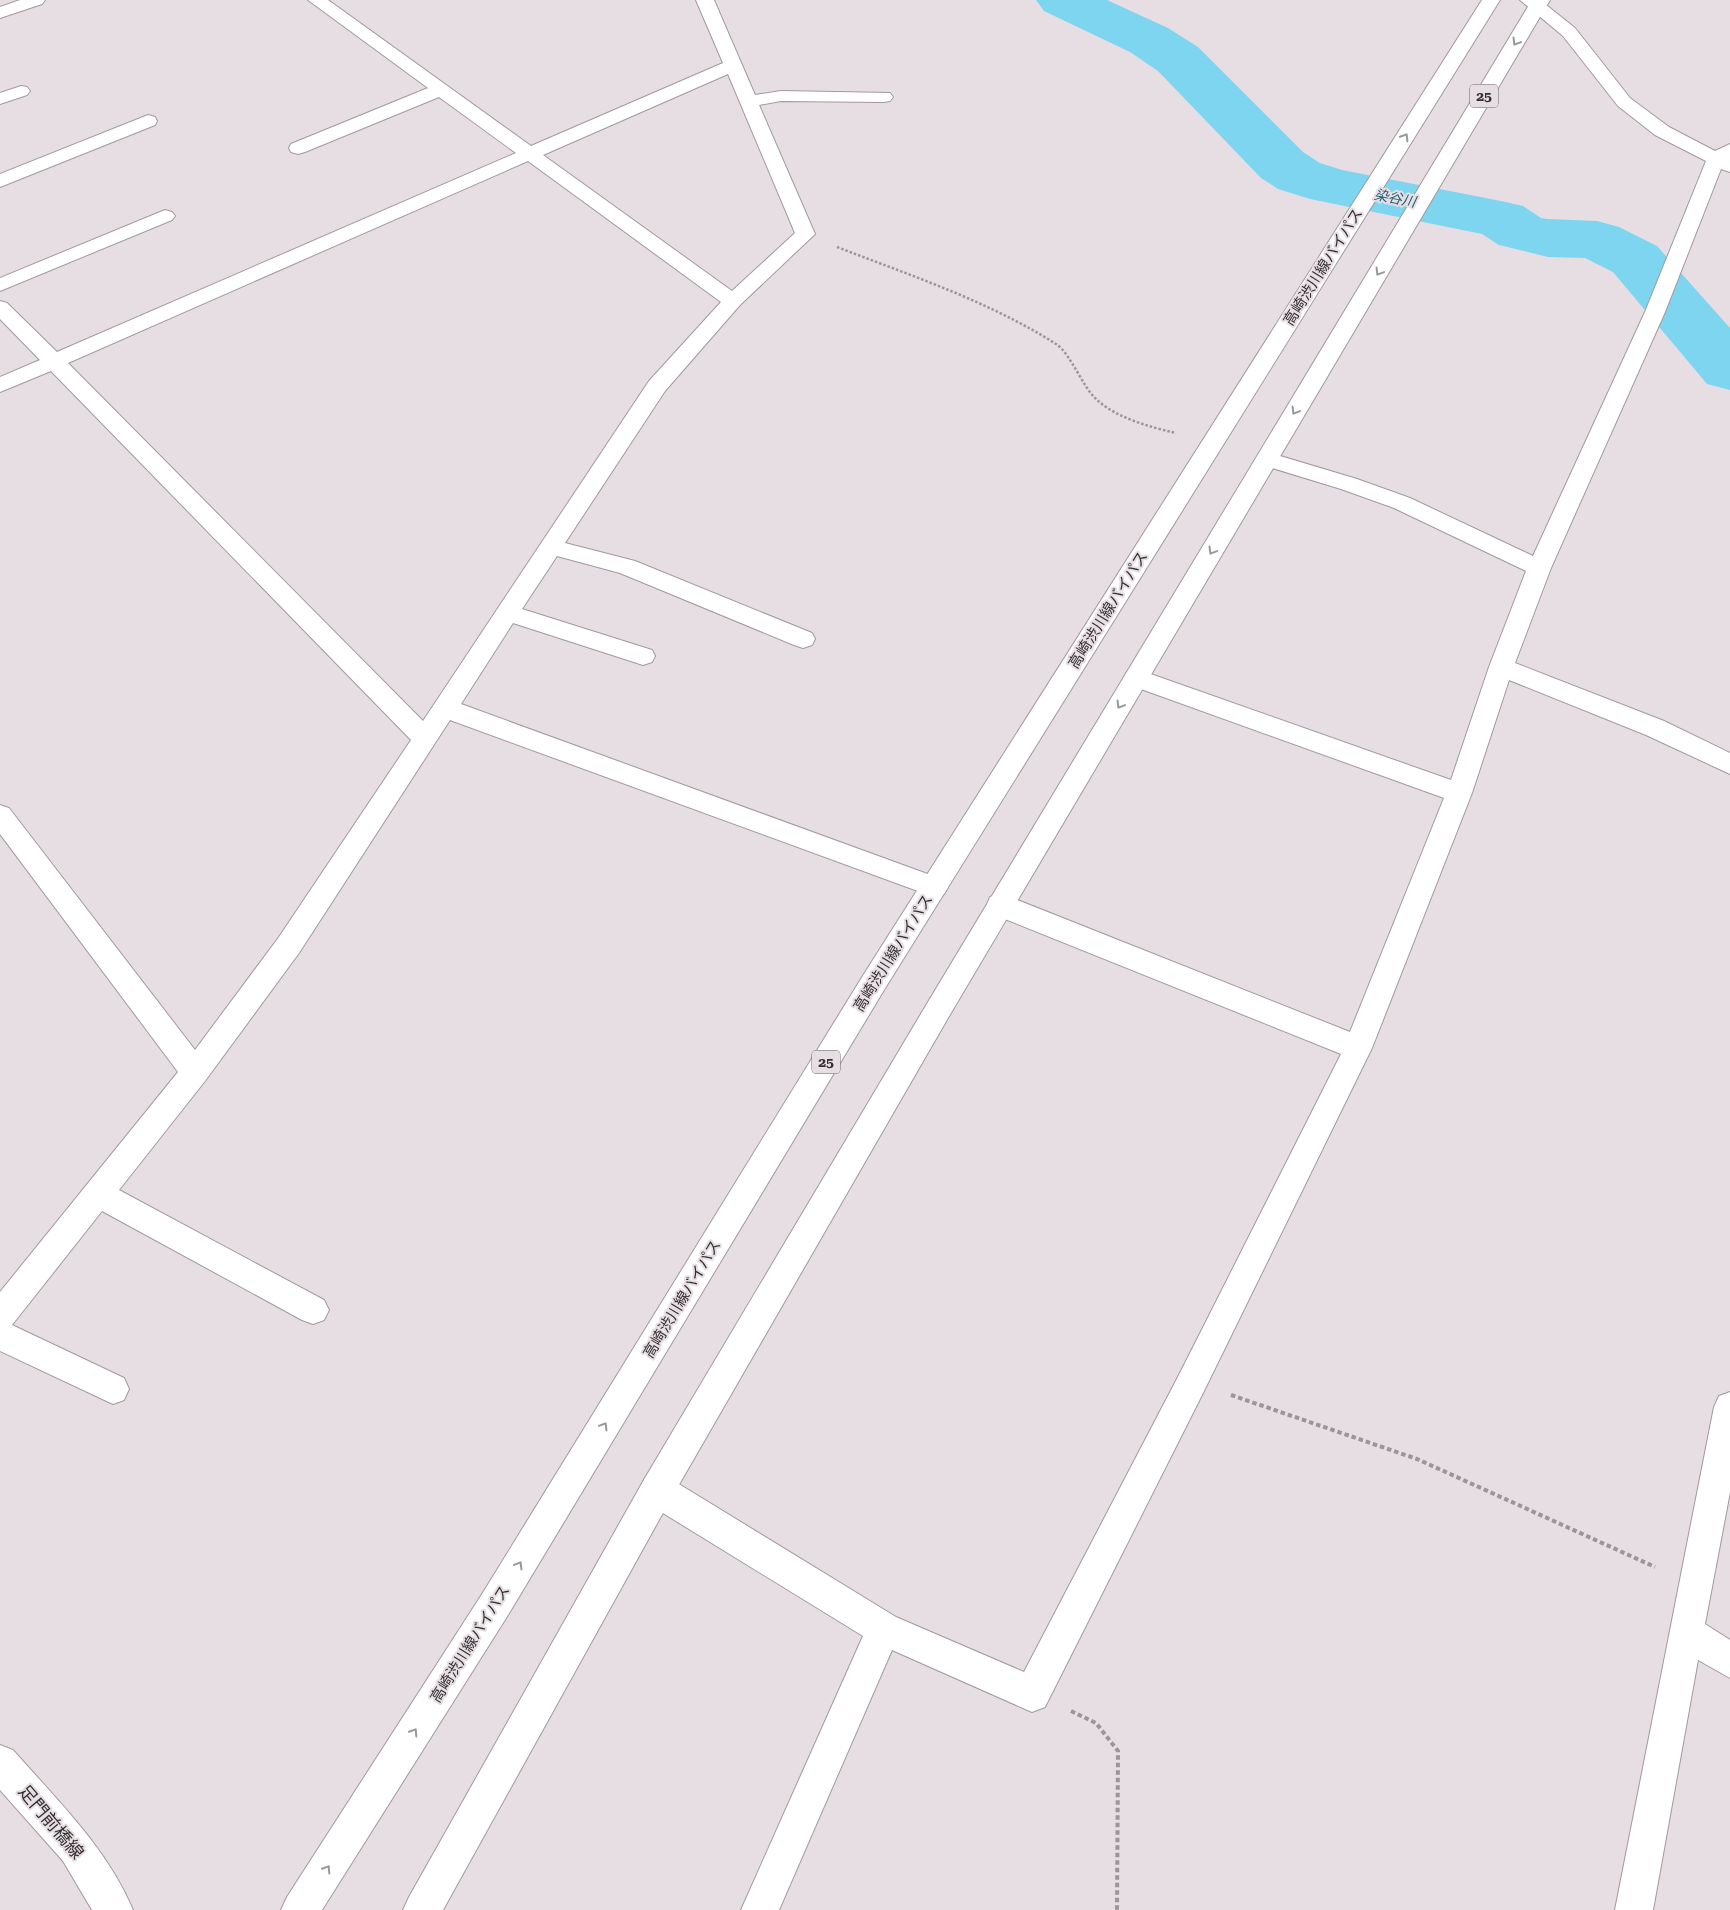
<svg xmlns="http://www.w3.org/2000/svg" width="1730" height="1910" font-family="'Roboto Serif','Noto Sans JP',serif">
	<rect width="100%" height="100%" fill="#e7dee3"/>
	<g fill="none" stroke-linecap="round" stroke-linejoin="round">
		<path fill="#7dd5f0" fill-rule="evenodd" d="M1036,0H1107L1168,28L1198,47L1303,152L1320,163L1342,170L1501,201L1523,206L1541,218L1548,219L1597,221L1619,227L1657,246L1730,328V390L1707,384L1613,272L1585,258L1548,257L1499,245L1482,234L1310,199L1278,189L1261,178L1158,71L1130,52L1044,11Z"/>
		<g stroke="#a1999e" stroke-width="2">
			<g id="minor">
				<path d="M20,0H45L42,4L0,18V7Z"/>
				<path d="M308,0H328L531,146L723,63L696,0H714L755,95L781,91L890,93L893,97L890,101L884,102L781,101L759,105L815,234L740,305L665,391L565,543L635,561L812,633L815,639L812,645L803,648L794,645L620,573L557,556L522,609L652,650L655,656L652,662L643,665L513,623L461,704L944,880L948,887L944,894L935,898L926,894L450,720L299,953L205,1081L119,1190L324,1300L329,1310L324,1320L313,1324L302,1320L102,1211L12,1325L124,1378L129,1389L124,1400L113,1404L0,1351V1292L178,1072L0,834V805L9,808L195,1050L279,937L411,740L51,371L0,392V377L40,360L0,319V301L7,303L57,352L516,153L439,97L305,152L298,154L291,152L289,148L291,144L428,88ZM728,74L795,233L732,291L543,155ZM528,161L721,302L649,381L423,721L68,363Z"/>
				<path d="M1520,0H1540L1575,28L1630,98L1669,127L1715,151L1730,144V172L1721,169L1665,312L1551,568L1515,663L1664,721L1730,753V774L1646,735L1509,680L1472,793L1372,1048L1203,1393L1045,1707L1032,1712L892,1650L779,1910H741L863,1636L645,1502L640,1490L645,1478L657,1474L669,1478L896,1617L1024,1672L1181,1371L1341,1054L990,913L987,905L990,897L1000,894L1010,897L1350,1032L1444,798L1127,684L1124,678L1127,672L1136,669L1145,672L1451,780L1489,667L1526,571L1394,508L1341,489L1259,464L1256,459L1259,454L1267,452L1357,479L1410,498L1533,556L1645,312L1706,161L1655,135L1618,106L1563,36Z"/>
				<path d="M21,86L27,87L30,91L27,95L0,104V93Z"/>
				<path d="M148,115L155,117L157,121L155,125L0,187V174Z"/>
				<path d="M165,210L172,212L175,216L172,220L0,291V278Z"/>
				<path d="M1730,1392V1492L1705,1624L1730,1640V1678L1698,1660L1653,1910H1615L1714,1407L1719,1396Z"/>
			</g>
		</g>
		<g stroke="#a1999e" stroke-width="2">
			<g id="major">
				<path d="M1482,0H1500L884,990L508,1615L322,1910H281L287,1897L484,1591L864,974Z"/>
				<path d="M1532,0H1550L948,1018L669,1502L443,1910H403L409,1897L645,1478L928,1002Z"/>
				<path d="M0,1745L13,1750C57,1800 107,1848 133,1910H92L63,1861L0,1790Z"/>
			</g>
		</g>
		<path stroke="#9b9498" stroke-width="2.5" stroke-dasharray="2.5 2" stroke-linecap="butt" d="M837,247C912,276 988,301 1056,344C1071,354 1082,386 1096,399C1116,418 1150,427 1176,433"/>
		<g stroke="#9b9498" stroke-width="4" stroke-dasharray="4.5 3" stroke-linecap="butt">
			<path d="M1231,1395L1417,1459L1655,1567"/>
			<path d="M1071,1711L1096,1723L1118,1751L1117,1910"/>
		</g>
		<use href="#minor" fill="#fff" fill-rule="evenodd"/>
		<use href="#major" fill="#fff" fill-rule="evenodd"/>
	</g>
	<defs><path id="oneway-chevron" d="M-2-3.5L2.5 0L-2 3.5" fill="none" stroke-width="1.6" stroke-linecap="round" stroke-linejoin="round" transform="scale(1.25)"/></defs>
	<g stroke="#999798">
		<use href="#oneway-chevron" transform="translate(1516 42) rotate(121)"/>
		<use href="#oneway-chevron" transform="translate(1405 137) rotate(-58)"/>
		<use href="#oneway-chevron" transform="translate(1379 272) rotate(121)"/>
		<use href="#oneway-chevron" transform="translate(1295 411) rotate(121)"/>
		<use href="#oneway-chevron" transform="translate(1212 551) rotate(121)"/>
		<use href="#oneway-chevron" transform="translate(1120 705) rotate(121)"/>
		<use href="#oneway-chevron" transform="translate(604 1426) rotate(-59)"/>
		<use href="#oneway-chevron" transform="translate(519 1565) rotate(-59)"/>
		<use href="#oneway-chevron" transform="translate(414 1732) rotate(-57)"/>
		<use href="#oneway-chevron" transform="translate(327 1869) rotate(-57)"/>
	</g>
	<g text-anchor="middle" stroke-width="4" stroke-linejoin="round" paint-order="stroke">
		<g fill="#e7dee3" stroke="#696466" stroke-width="1">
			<rect x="1470" y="84.5" width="28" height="23" rx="4"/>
			<rect x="812" y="1050.5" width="28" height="23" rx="4"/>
		</g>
		<g font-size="14" font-weight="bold" fill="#332f31">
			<text x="1484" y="101">25</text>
			<text x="826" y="1067">25</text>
		</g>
		<g font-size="14" font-style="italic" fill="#1a6174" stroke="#e7dee3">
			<text transform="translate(1395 198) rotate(11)" y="5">染谷川</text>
		</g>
		<g font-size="15" fill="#332f31" stroke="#e7dee3">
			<text transform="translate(1323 267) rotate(-58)" y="5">高崎渋川線バイパス</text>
			<text transform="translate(1108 610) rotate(-58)" y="5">高崎渋川線バイパス</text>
			<text transform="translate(893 953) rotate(-58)" y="5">高崎渋川線バイパス</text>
			<text transform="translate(682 1299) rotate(-59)" y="5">高崎渋川線バイパス</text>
			<text transform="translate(470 1644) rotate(-58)" y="5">高崎渋川線バイパス</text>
		</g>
		<g font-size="18" fill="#332f31" stroke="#e7dee3">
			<text transform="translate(51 1822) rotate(50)" y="6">足門前橋線</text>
		</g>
	</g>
</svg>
